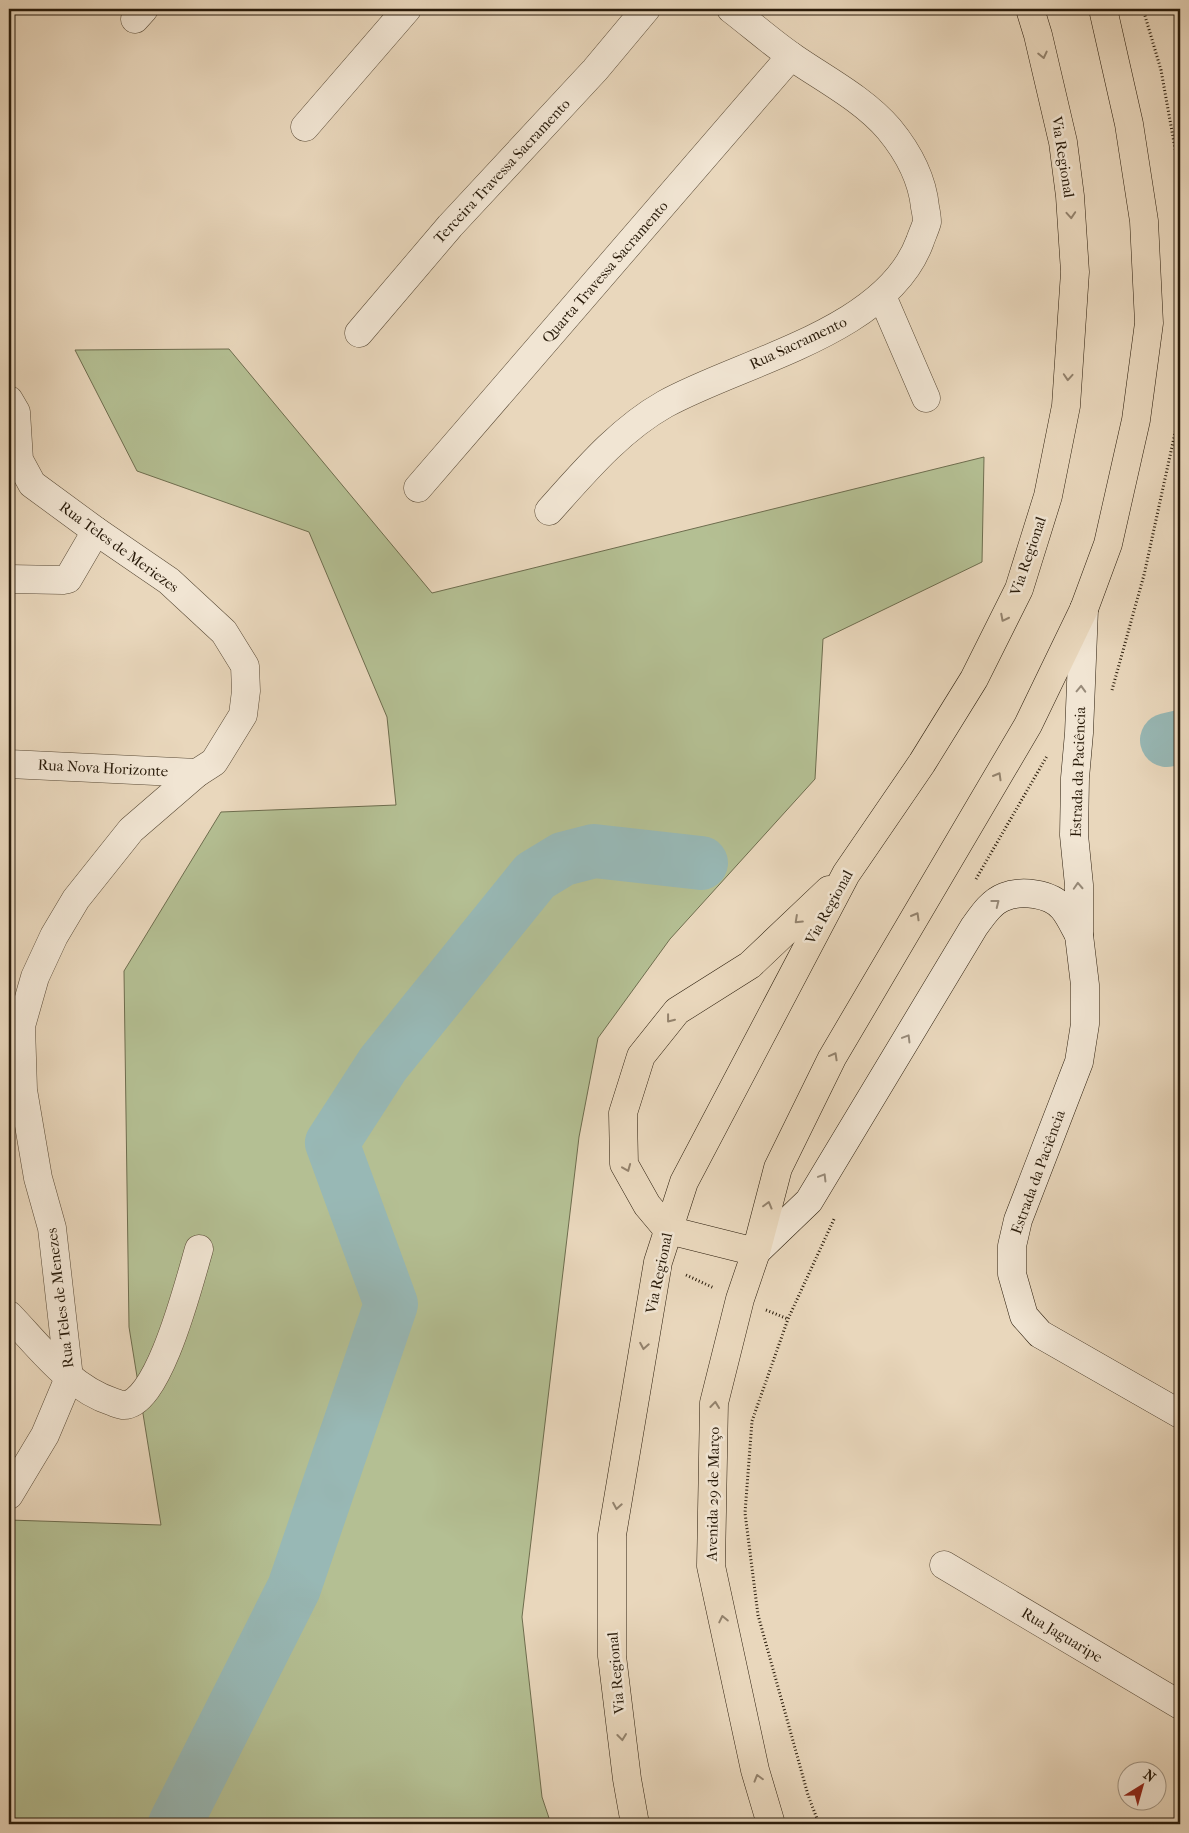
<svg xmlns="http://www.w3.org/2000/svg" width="1189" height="1833" font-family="'IM FELL French Canon',serif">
	<rect width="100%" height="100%" fill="#e9d7bc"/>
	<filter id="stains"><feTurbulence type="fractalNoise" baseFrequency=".004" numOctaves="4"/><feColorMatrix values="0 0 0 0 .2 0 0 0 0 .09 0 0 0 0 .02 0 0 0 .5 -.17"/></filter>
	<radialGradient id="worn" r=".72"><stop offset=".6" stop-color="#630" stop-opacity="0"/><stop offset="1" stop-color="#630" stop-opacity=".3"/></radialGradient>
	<path fill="#b4bf93" stroke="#6e6d4e" d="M229,349L432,593L984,457L982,562L823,639L815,779L670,939L598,1038L579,1137L522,1617L542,1797L551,1824H9V1520L161,1525L129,1327L124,971L221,812L396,805L387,717L309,532L137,471L75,350Z"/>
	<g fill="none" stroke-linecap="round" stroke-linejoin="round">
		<g stroke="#98b8b5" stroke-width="54">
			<path d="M1167,740L1180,737"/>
			<path d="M175,1824L294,1588L391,1304L332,1143L383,1064L535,876L563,859L594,851L701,863"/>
		</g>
		<g stroke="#594a36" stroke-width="29">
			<g id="minor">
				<path d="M135,19L144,9"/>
				<path d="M305,127L407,9"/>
				<path d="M882,296L926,398"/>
				<path d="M359,333L450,226L595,70L646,9"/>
				<path d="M9,400L16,412L19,460L32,484L96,531L169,581L224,632L245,666L246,691L243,715L214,762L197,773L131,830L76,899L54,936L35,977L21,1026L23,1090L38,1178L52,1228L69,1378L45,1435L9,1495"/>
				<path d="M418,488L791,56"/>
				<path d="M549,511C584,472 619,430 665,404C743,361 887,332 920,241C922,235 925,229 927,222C927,218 926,212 925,207C922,177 908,152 889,129C863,99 826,80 794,58C772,43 752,25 731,9"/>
				<path d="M9,579L63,580L68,579L96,531"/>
				<path d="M9,764L197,773"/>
				<path d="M9,1315C39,1346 69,1388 113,1402C116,1403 120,1405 124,1405C159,1405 190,1279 199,1249"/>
				<path d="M944,1565L1180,1705"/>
			</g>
		</g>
		<g stroke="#291b0a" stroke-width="29">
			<g id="secondary">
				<path d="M1084,609L1079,733L1075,778L1074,835L1079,885V935L1085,985V1024L1079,1062L1018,1220L1012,1246V1274L1024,1316L1040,1334L1180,1414"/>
				<path d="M756,1252L809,1201L974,927C982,916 991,902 1004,897C1021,890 1050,893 1063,908C1069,915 1074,926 1079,935"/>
			</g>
		</g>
		<g stroke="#291b0a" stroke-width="29">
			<g id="primary">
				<path d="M756,1252L668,1230L647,1205L624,1164L623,1113L641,1056L677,1011L750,965L829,890"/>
				<path d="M635,1824L627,1779L612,1656V1535L658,1262L684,1182L846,874L922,763L974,679L1019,589L1048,496L1066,406L1075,272L1070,196L1063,142L1038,35L1030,9"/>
				<path d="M771,1824L755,1770L711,1566L714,1403L740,1299L756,1252L778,1168L832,1058L1028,725L1084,609L1108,544L1136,420L1149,323L1144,221L1129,124L1103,9"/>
			</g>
		</g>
		<g stroke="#291b0a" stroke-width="3" stroke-dasharray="1 2.5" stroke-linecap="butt">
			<path d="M1143,9L1161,70L1180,176"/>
			<path d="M1112,690L1144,575L1180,410"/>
			<path d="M976,879L1047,756"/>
			<path d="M686,1275L714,1288"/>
			<path d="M766,1310L788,1319"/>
			<path d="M819,1824L808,1795L758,1615L745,1513L752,1421L788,1319L835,1217"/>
		</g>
		<use href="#minor" stroke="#f1e5d3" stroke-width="28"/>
		<use href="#secondary" stroke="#f1e5d3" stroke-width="28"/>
		<use href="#primary" stroke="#e9d7bc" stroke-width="28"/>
	</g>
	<defs><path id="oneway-chevron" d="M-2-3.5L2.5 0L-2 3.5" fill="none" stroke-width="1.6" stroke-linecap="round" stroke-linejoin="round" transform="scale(1.25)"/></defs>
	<g stroke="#93826c">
		<use href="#oneway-chevron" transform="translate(1043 55) rotate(77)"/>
		<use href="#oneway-chevron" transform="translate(1071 215) rotate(86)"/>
		<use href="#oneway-chevron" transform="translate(1068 377) rotate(94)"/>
		<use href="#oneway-chevron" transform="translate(1004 618) rotate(117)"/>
		<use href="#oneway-chevron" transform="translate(998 776) rotate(-60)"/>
		<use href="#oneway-chevron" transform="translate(916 916) rotate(-60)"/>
		<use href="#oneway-chevron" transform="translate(798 920) rotate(137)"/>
		<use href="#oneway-chevron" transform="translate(670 1019) rotate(128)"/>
		<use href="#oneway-chevron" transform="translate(834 1056) rotate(-61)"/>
		<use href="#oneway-chevron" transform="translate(627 1168) rotate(68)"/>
		<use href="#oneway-chevron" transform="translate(768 1205) rotate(-75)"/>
		<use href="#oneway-chevron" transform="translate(644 1346) rotate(100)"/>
		<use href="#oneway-chevron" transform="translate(715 1405) rotate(-84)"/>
		<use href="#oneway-chevron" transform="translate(617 1506) rotate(100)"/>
		<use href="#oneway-chevron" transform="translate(723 1619) rotate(-102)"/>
		<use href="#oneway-chevron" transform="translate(622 1737) rotate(83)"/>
		<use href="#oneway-chevron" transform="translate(758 1778) rotate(-106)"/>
	</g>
	<g stroke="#978a79">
		<use href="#oneway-chevron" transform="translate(1081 689) rotate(-88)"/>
		<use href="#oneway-chevron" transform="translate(1078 886) rotate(-93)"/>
		<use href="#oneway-chevron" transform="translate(996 903) rotate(-38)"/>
		<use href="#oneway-chevron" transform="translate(907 1038) rotate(-59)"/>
		<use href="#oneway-chevron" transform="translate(823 1177) rotate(-59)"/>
	</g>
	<g text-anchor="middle" stroke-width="5" stroke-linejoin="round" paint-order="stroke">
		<g font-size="15" fill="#291b0a" stroke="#f1e5d3">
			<text transform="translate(1063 157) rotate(81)" y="5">Via Regional</text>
			<text transform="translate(502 171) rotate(-47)" y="5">Terceira Travessa Sacramento</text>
			<text transform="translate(605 272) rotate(-49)" y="5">Quarta Travessa Sacramento</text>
			<text transform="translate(798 343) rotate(-25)" y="5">Rua Sacramento</text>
			<text transform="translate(119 547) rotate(36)" y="5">Rua Teles de Meriezes</text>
			<text transform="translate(1028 556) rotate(-71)" y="5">Via Regional</text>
			<text transform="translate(103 768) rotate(3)" y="5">Rua Nova Horizonte</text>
			<text transform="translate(1078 772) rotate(-88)" y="5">Estrada da Paciência</text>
			<text transform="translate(829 907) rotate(-61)" y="5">Via Regional</text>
			<text transform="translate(1038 1172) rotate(-70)" y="5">Estrada da Paciência</text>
			<text transform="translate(659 1273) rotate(-78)" y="5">Via Regional</text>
			<text transform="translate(60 1298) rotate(-97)" y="5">Rua Teles de Menezes</text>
			<text transform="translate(713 1494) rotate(-89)" y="5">Avenida 29 de Março</text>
			<text transform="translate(1062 1635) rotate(31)" y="5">Rua Jaguaripe</text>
			<text transform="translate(616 1673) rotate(-95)" y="5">Via Regional</text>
		</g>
	</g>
	<rect width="1189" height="1833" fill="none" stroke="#e9d7bc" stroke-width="30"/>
	<rect x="10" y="10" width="1169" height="1813" fill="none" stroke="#291b0a" stroke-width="2.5"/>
	<rect x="15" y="15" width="1159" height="1803" fill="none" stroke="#291b0a"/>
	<g transform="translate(1142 1786) rotate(37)"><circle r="24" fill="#f1e5d3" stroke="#a19483"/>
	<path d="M0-4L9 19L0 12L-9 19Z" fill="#8f2418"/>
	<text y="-8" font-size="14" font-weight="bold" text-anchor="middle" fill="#291b0a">N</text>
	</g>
	<rect width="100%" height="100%" filter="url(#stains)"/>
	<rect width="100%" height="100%" fill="url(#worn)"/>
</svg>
